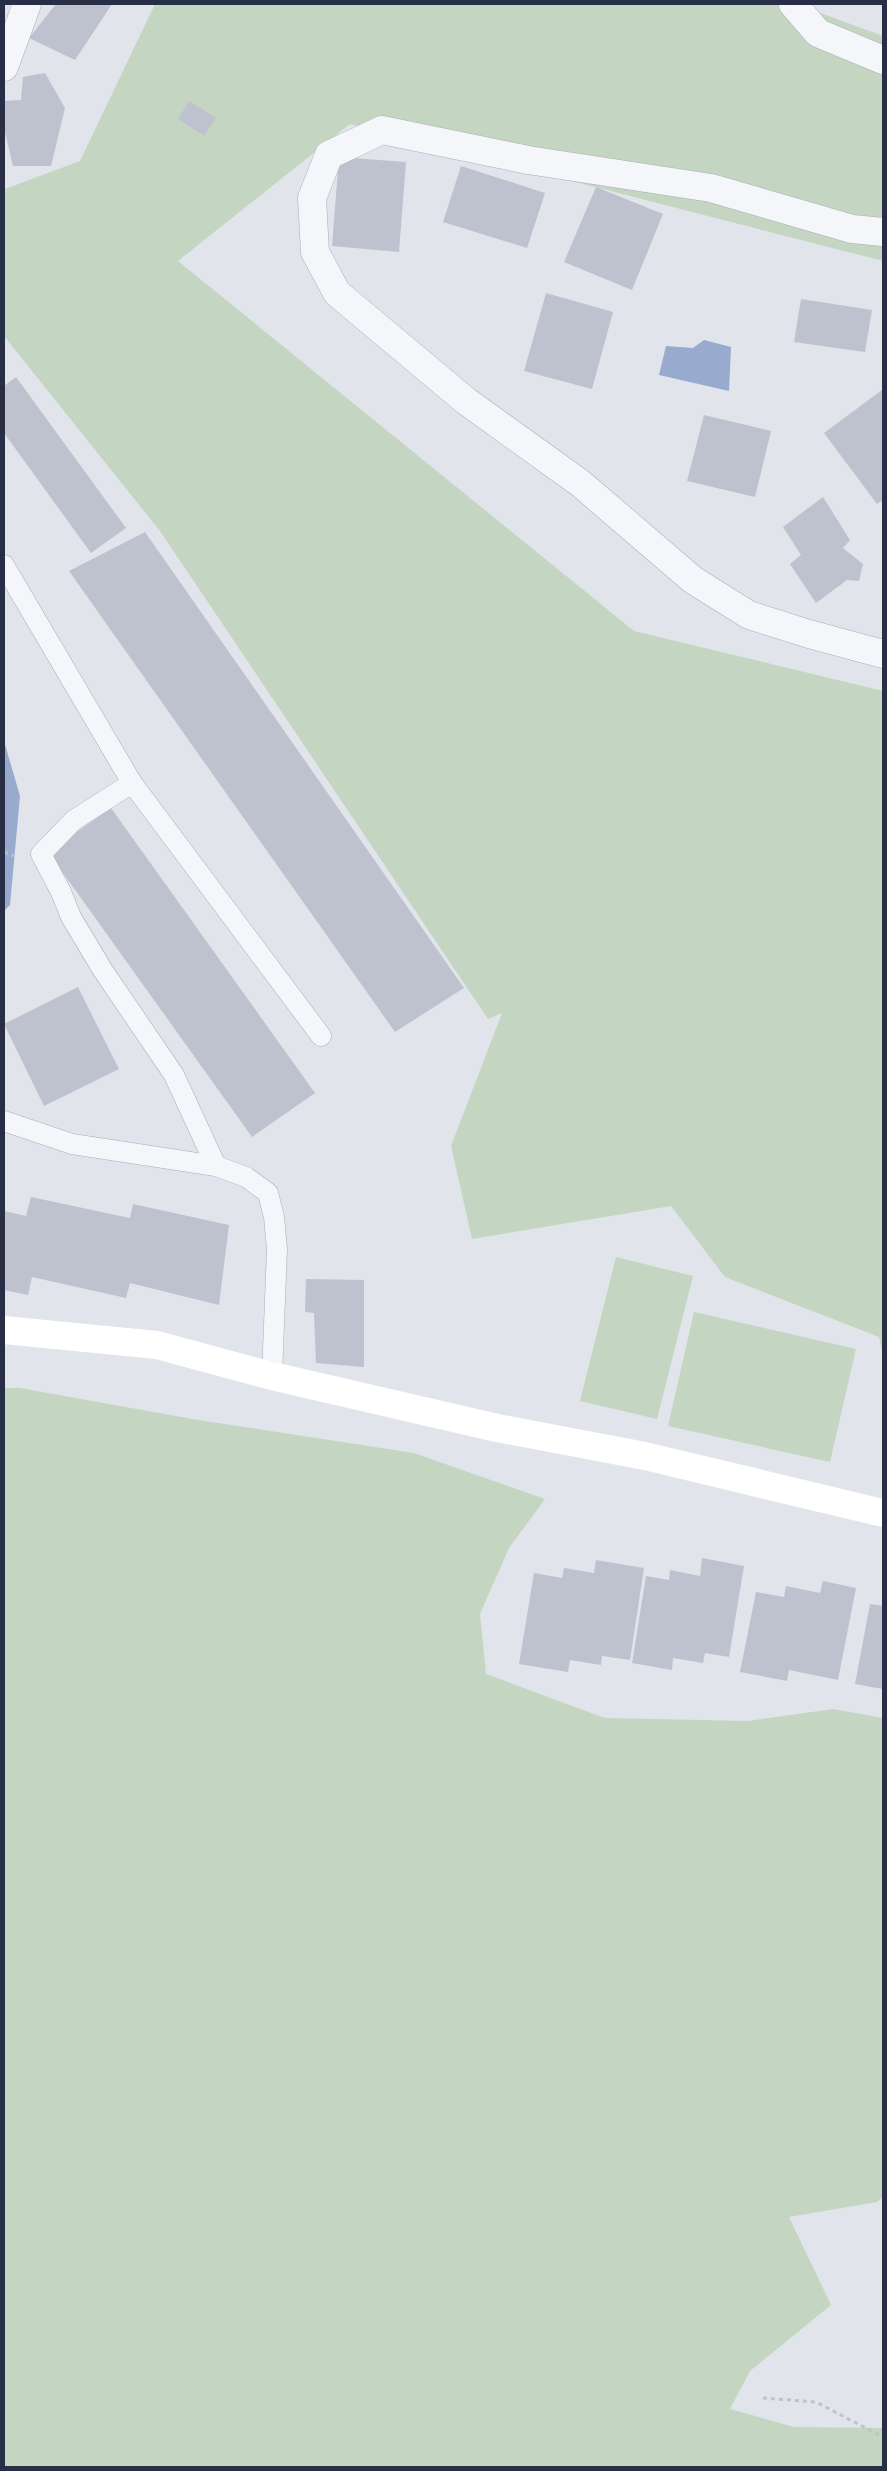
<svg xmlns="http://www.w3.org/2000/svg" width="887" height="2471" font-family="Poppins,sans-serif">
	<rect width="100%" height="100%" fill="#e1e4eb"/>
	<g fill="#c4d6c1">
		<path d="M155,4H796L883,36V261L350,124L178,261L634,631L883,691V1354L879,1337L725,1277L671,1206L472,1239L451,1146L502,1013L488,1019L160,531L4,336L5,189L80,161Z"/>
		<path d="M616,1257L693,1276L657,1419L580,1401Z"/>
		<path d="M694,1312L856,1349L830,1462L668,1426Z"/>
		<path d="M4,1388H20L198,1420L414,1453L545,1499L509,1548L480,1614L486,1674L605,1718L748,1721L833,1709L883,1718V2197L877,2202L789,2217L831,2305L750,2371L730,2409L794,2427L883,2428V2467H4Z"/>
	</g>
	<g fill="#98abcf">
		<path d="M704,340L731,347L729,391L659,375L666,346L693,348Z"/>
		<path d="M4,741L20,796L10,905L4,911Z"/>
	</g>
	<g fill="#bec2cf">
		<path d="M56,4H112L75,60L29,38Z"/>
		<path d="M45,73L65,108L51,166H13L4,128V101L21,100L23,77Z"/>
		<path d="M189,101L216,118L204,136L178,119Z"/>
		<path d="M339,157L406,162L399,252L332,246Z"/>
		<path d="M461,166L545,193L527,248L443,222Z"/>
		<path d="M596,187L663,214L632,290L564,262Z"/>
		<path d="M546,293L613,312L592,389L524,371Z"/>
		<path d="M801,299L872,310L865,352L794,342Z"/>
		<path d="M16,377L126,528L91,553L4,433V386Z"/>
		<path d="M882,390L883,500L877,504L824,433Z"/>
		<path d="M704,415L771,431L755,497L687,481Z"/>
		<path d="M823,497L850,540L843,548L863,564L859,581L847,580L816,603L790,564L801,555L783,527Z"/>
		<path d="M145,532L464,988L395,1032L69,571Z"/>
		<path d="M111,808L315,1093L252,1137L48,852Z"/>
		<path d="M78,987L119,1069L44,1106L4,1024Z"/>
		<path d="M31,1197L130,1218L133,1204L229,1225L219,1305L130,1283L126,1298L32,1277L28,1295L4,1290V1211L26,1216Z"/>
		<path d="M306,1279L364,1280V1367L316,1363L314,1313L305,1312Z"/>
		<path d="M702,1558L744,1566L729,1657L705,1653L703,1663L673,1658L672,1670L632,1663L646,1576L669,1580L670,1570L700,1576Z"/>
		<path d="M596,1560L644,1568L630,1660L602,1656L601,1665L570,1660L568,1672L519,1664L534,1573L562,1578L564,1568L594,1573Z"/>
		<path d="M823,1581L856,1588L838,1680L789,1670L787,1681L740,1672L756,1592L784,1597L786,1586L820,1593Z"/>
		<path d="M870,1604L883,1606V1689L855,1684Z"/>
	</g>
	<g fill="none" stroke-linecap="round" stroke-linejoin="round">
		<g stroke="#a9adb9" stroke-width="21">
			<g id="lane">
				<path d="M4,565L132,783L74,820L41,854L61,892L71,917L102,969L174,1075L216,1166"/>
				<path d="M132,783L321,1036"/>
				<path d="M4,1121L72,1144L216,1166L246,1177L268,1193L274,1217L277,1249L272,1376"/>
			</g>
		</g>
		<g stroke="#a9adb9" stroke-width="29">
			<g id="street">
				<path d="M793,4L818,33L883,60"/>
				<path d="M4,67L27,4"/>
				<path d="M883,232L852,229L711,188L528,160L382,130L329,155L312,198L315,252L337,293L466,401L580,483L693,580L749,615L809,634L883,654"/>
			</g>
		</g>
		<g stroke="#bfc2ca" stroke-width="3" stroke-dasharray="4 4" stroke-linecap="butt">
			<path d="M4,852L14,856"/>
			<path d="M763,2398L816,2402L883,2437"/>
		</g>
		<use href="#lane" stroke="#f5f6f9" stroke-width="20"/>
		<use href="#street" stroke="#f5f6f9" stroke-width="28"/>
		<path stroke="#fff" stroke-width="28" d="M4,1330L157,1345L272,1376L497,1428L645,1456L883,1513"/>
	</g>
	<rect width="887" height="2471" fill="none" stroke="#272e45" stroke-width="10"/>
</svg>
